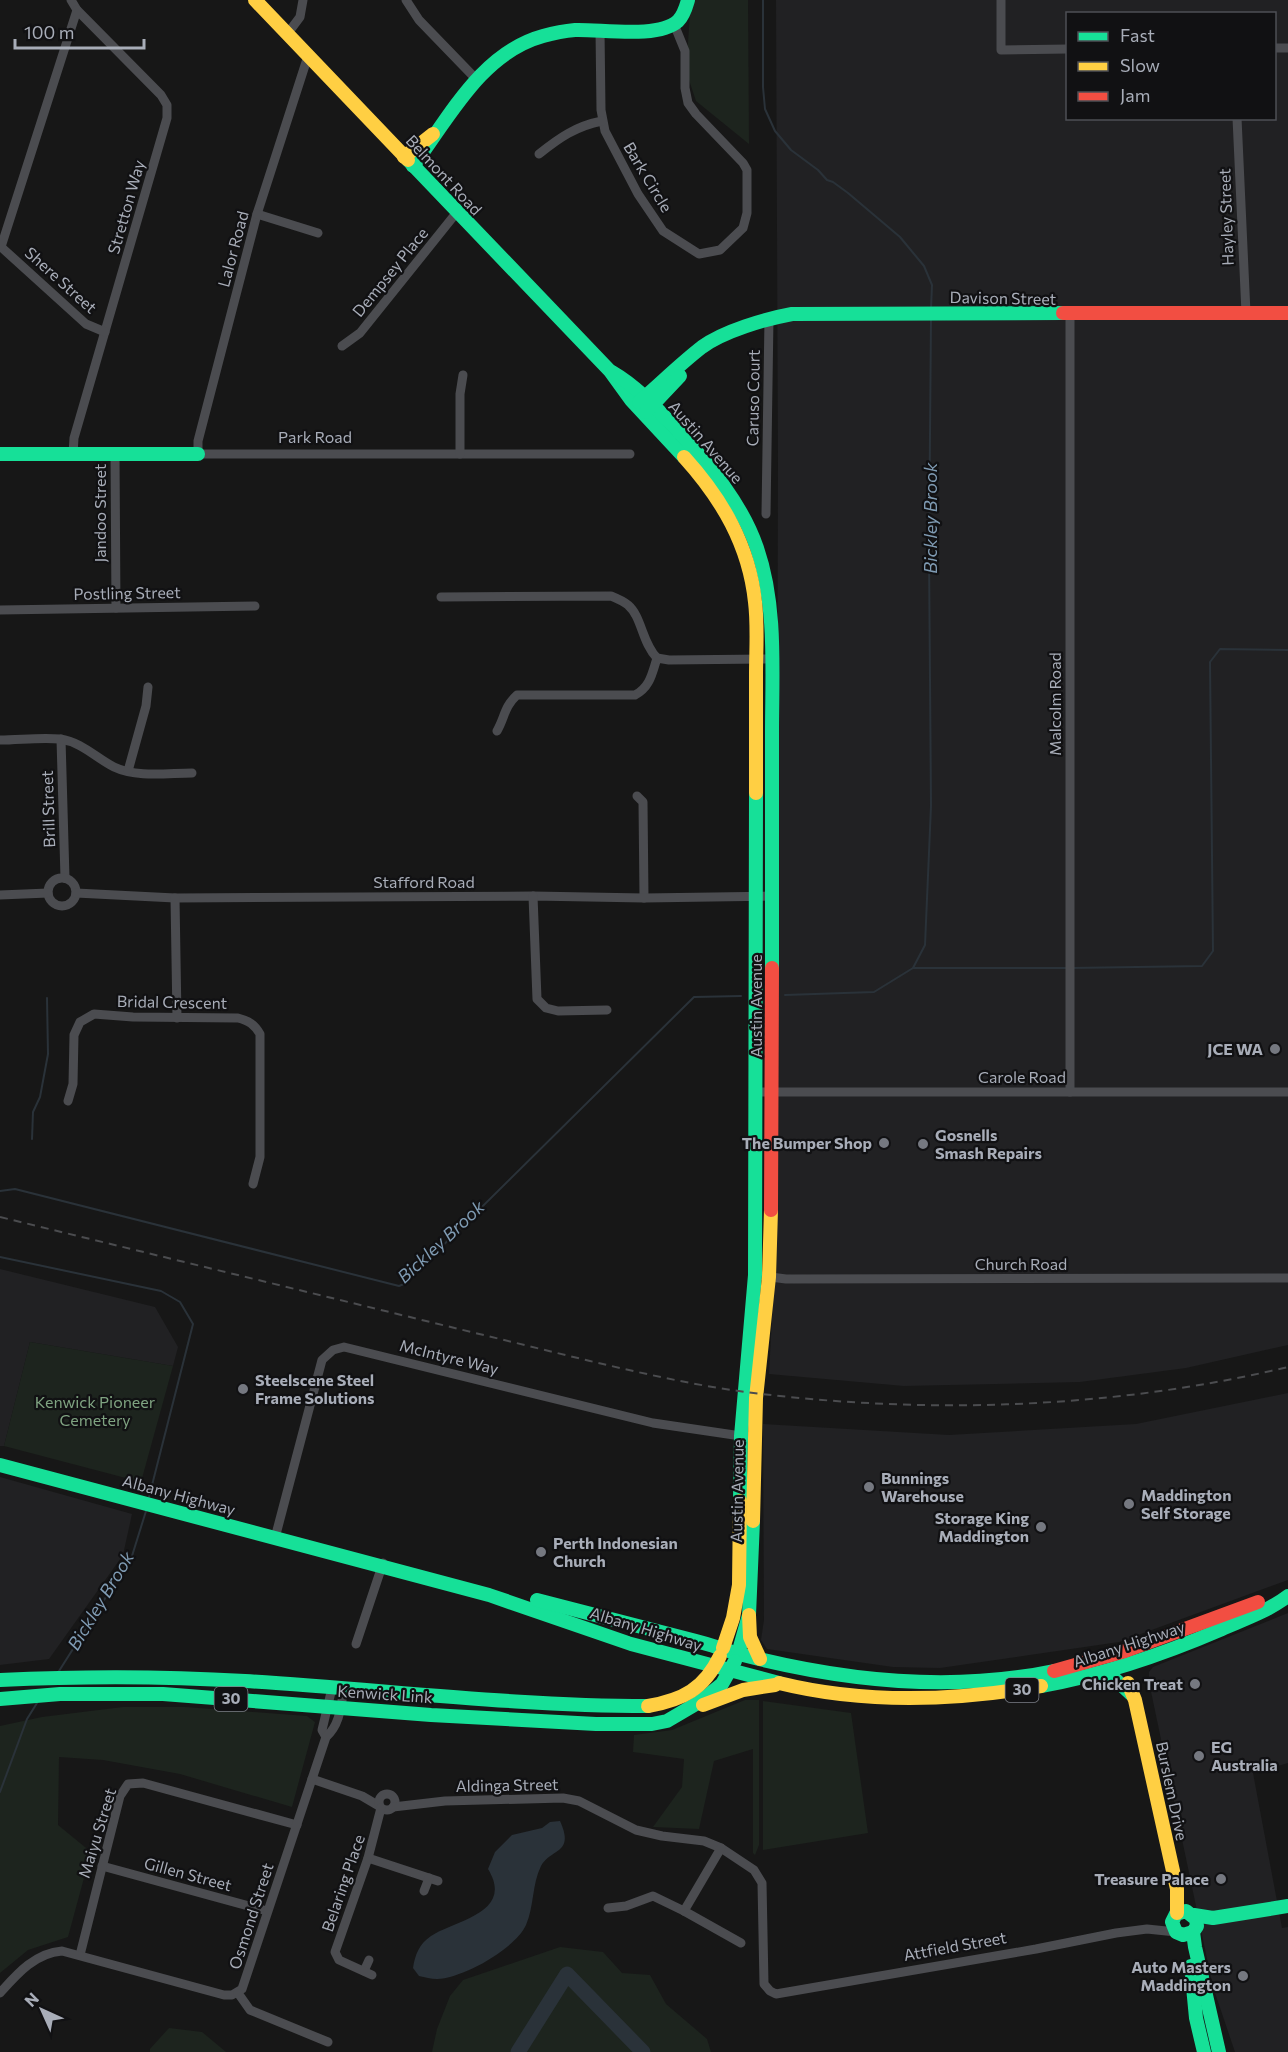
<svg xmlns="http://www.w3.org/2000/svg" width="1288" height="2052" font-family="Commissioner,sans-serif">
	<rect width="100%" height="100%" fill="#171717"/>
	<g fill="#212123" fill-rule="evenodd">
		<path d="M776,0H1288V1345L1186,1368L1080,1382L904,1386L769,1374L776,1243L778,461ZM1068,14H1274V118H1068Z"/>
		<path d="M0,1269L155,1307L178,1347L173,1366L30,1342L4,1446H0Z"/>
		<path d="M1288,1393V1580L1119,1642L940,1668L893,1667L767,1649L761,1640L764,1620L763,1424L949,1435L1136,1424Z"/>
		<path d="M0,1477L132,1514L123,1555L49,1659L0,1665Z"/>
		<path d="M1288,1613V1763L1253,1773L1282,1928L1288,1927V2052H1235L1213,1987L1149,1682V1672L1153,1667Z"/>
	</g>
	<g fill="#1d241e">
		<path d="M691,0H748L749,144L696,101L686,71Z"/>
		<path d="M30,1342L173,1366L141,1482L4,1446Z"/>
		<path d="M745,1700H759V1845L755,1855L753,1853V1749L714,1761L699,1829L653,1827L682,1787L684,1759L633,1752L634,1735L672,1730Z"/>
		<path d="M763,1701L851,1713L868,1833L763,1850Z"/>
		<path d="M123,1707H185L307,1716L315,1722L292,1807L180,1774L103,1760L59,1757L58,1825L91,1852L68,1937L28,1950L0,1973V1726L42,1717Z"/>
		<path d="M560,1947L603,1952L622,1973L650,1975L666,2004L707,2039L711,2052H432L437,2029L450,1996L463,1980Z"/>
		<path d="M169,2028L202,2032L226,2052H150V2049Z"/>
	</g>
	<path fill="#2a3239" d="M560,1821C575,1854 551,1848 541,1866C532,1884 534,1907 526,1925C515,1949 463,1978 437,1979C431,1979 425,1977 419,1976L413,1968C415,1955 419,1944 431,1936C455,1920 515,1913 488,1869L495,1852L512,1835L542,1828L550,1822Z"/>
	<g fill="none" stroke-linecap="round" stroke-linejoin="round">
		<g stroke="#2a3239" stroke-width="2">
			<path d="M763,0V87L765,109L775,131L791,150L818,170L827,180L833,182L848,193L900,237L924,266L932,285L931,309"/>
			<path d="M913,968H1066"/>
			<path d="M1071,968L1202,966L1213,951L1210,662L1220,649L1288,650"/>
			<path d="M785,995L874,992L913,968L925,945L931,806L929,552L931,317"/>
			<path d="M32,1139L33,1112L40,1097L48,1054L47,998"/>
			<path d="M0,1191L15,1189L399,1286L404,1284L694,997L741,996"/>
			<path d="M0,1257L161,1291L180,1302L193,1324L149,1497"/>
			<path d="M59,1671L132,1556L146,1511"/>
			<path d="M0,1792L27,1719L37,1703"/>
		</g>
		<path stroke="#2a3239" stroke-width="15" d="M518,2052L567,1974L643,2052"/>
		<g stroke="#4b4c50" stroke-width="9">
			<path d="M71,0L77,10L161,95L167,105V118L74,438L73,454"/>
			<path d="M406,0L419,20L477,80"/>
			<path d="M1001,0V50L1068,49"/>
			<path d="M600,30L601,110L605,131L638,194L663,231L699,254L720,250L743,228L747,213V170L743,163L696,114L688,103L685,88V51L674,24"/>
			<path d="M288,33L300,17L303,0"/>
			<path d="M1274,48H1288"/>
			<path d="M308,56L257,214L198,441V454H630"/>
			<path d="M1237,118L1246,313"/>
			<path d="M539,154C559,138 576,126 602,121"/>
			<path d="M257,214L318,233"/>
			<path d="M0,246L86,324L105,332"/>
			<path d="M1,247L77,10"/>
			<path d="M1070,315V1092"/>
			<path d="M342,346L360,333L457,212"/>
			<path d="M115,454L116,608"/>
			<path d="M460,454V394L463,375"/>
			<path d="M766,514L769,318"/>
			<path d="M441,597L611,596C616,598 623,601 628,605C642,617 642,643 657,658"/>
			<path d="M0,610L255,606"/>
			<path d="M497,731C505,717 504,707 517,695H635C650,687 652,674 657,658L669,660L772,659"/>
			<path d="M61,739L65,878"/>
			<path d="M0,740C19,740 41,737 60,739C82,742 96,758 114,767C137,778 168,773 192,773"/>
			<path d="M128,771L146,706L148,687"/>
			<path d="M637,796L643,802L644,898"/>
			<circle cx="62" cy="892" r="14"/>
			<path d="M76,893L175,898L533,896L644,898L773,896"/>
			<path d="M0,895L48,893"/>
			<path d="M533,896L537,999L546,1008L558,1011L607,1010"/>
			<path d="M175,898L177,1018"/>
			<path d="M756,1092H1288"/>
			<path d="M68,1101L73,1084L74,1035L80,1022L94,1014L133,1017L238,1018C249,1021 254,1024 260,1034V1157L253,1184"/>
			<path d="M763,1276L786,1279L1288,1278"/>
			<path d="M275,1538L322,1360L333,1350L344,1347L653,1423L741,1436L754,1437"/>
			<path d="M356,1644L383,1563"/>
			<path d="M326,1737L322,1730L332,1688"/>
			<path d="M312,1779L362,1796L379,1806"/>
			<circle cx="387" cy="1802" r="8"/>
			<path d="M393,1807L445,1801L563,1798L579,1801L636,1830L662,1836L704,1841L721,1848L754,1870L762,1883L764,1984L770,1991L776,1994L1036,1949L1116,1933L1147,1929L1176,1932"/>
			<path d="M368,1858L438,1881"/>
			<path d="M102,1866L267,1911"/>
			<path d="M424,1891L429,1878"/>
			<path d="M608,1908L626,1906L653,1896L684,1911L741,1943"/>
			<path d="M684,1911L721,1848"/>
			<path d="M80,1955L120,1796L128,1784L143,1783L297,1825"/>
			<path d="M364,1971L369,1960"/>
			<path d="M372,1975L339,1960L335,1952L368,1858L381,1808"/>
			<path d="M0,1993C17,1974 35,1953 62,1951L224,1995H232L242,1989L326,1737C340,1725 341,1706 344,1688"/>
			<path d="M238,1993L250,2010L328,2042"/>
		</g>
		<g stroke="#16e098" stroke-width="14">
			<path d="M408,160L610,371L631,400L684,457"/>
			<path d="M413,166C449,118 481,53 543,36C554,33 564,31 575,30C601,29 658,39 678,21C684,15 686,7 688,0"/>
			<path d="M612,372C638,387 658,410 679,432C710,466 742,504 757,548C777,606 772,672 772,732C772,811 772,889 772,968"/>
			<path d="M639,402C660,384 680,364 702,347C724,331 765,319 792,314L1063,313"/>
			<path d="M646,412L680,376"/>
			<path d="M0,454H198"/>
			<path d="M0,1465L489,1595L631,1644L779,1683"/>
			<path d="M740,1501L741,1436L755,1275L756,793"/>
			<path d="M537,1600C590,1614 643,1627 696,1641C712,1645 727,1651 743,1655C844,1681 953,1692 1054,1671"/>
			<path d="M738,1654L749,1615L753,1521"/>
			<path d="M1100,1673L1115,1679L1131,1694"/>
			<path d="M0,1680C82,1676 163,1676 245,1681C379,1689 513,1706 648,1706"/>
			<path d="M1041,1686C1103,1675 1164,1654 1222,1629C1245,1619 1268,1611 1288,1596"/>
			<path d="M0,1699L60,1694H163L431,1715L596,1724H652L667,1721L701,1701L722,1684L735,1661"/>
			<path d="M1194,1915L1213,1918L1288,1906"/>
			<path d="M1193,1932L1183,1935L1176,1932L1172,1922L1176,1914L1186,1911L1196,1919L1197,1926L1193,1932L1195,1947L1219,2052"/>
			<path d="M1191,1966L1196,2018L1204,2052"/>
		</g>
		<g stroke="#ffcf43" stroke-width="14">
			<path d="M255,0L408,160"/>
			<path d="M404,157L433,134"/>
			<path d="M684,457C722,499 749,545 755,602C758,626 756,650 756,675C756,714 756,754 756,793"/>
			<path d="M753,1521L756,1398L769,1277L771,1210"/>
			<path d="M749,1615L750,1637L760,1659"/>
			<path d="M723,1648L733,1618L739,1585L740,1501"/>
			<path d="M779,1683C864,1704 955,1701 1041,1686"/>
			<path d="M1128,1683L1135,1700L1177,1889V1913"/>
			<path d="M703,1705L743,1690L775,1685"/>
			<path d="M648,1706C683,1700 704,1689 720,1656"/>
		</g>
		<g stroke="#f24e42" stroke-width="14">
			<path d="M1063,313H1288"/>
			<path d="M771,1210L772,968"/>
			<path d="M1054,1671L1125,1651L1258,1602"/>
		</g>
		<path stroke="#4b4c4f" stroke-width="2" stroke-dasharray="8 6" stroke-linecap="butt" d="M0,1217L590,1361C641,1373 693,1385 746,1392C925,1415 1112,1409 1288,1367"/>
	</g>
	<g fill="#757880" stroke="#111113" stroke-width="2">
		<circle cx="1275" cy="1049" r="6"/>
		<circle cx="884" cy="1143" r="6"/>
		<circle cx="923" cy="1144" r="6"/>
		<circle cx="243" cy="1389" r="6"/>
		<circle cx="869" cy="1487" r="6"/>
		<circle cx="1129" cy="1504" r="6"/>
		<circle cx="1041" cy="1527" r="6"/>
		<circle cx="541" cy="1552" r="6"/>
		<circle cx="1195" cy="1684" r="6"/>
		<circle cx="1199" cy="1756" r="6"/>
		<circle cx="1221" cy="1879" r="6"/>
		<circle cx="1243" cy="1976" r="6"/>
	</g>
	<g text-anchor="middle" stroke-width="4.5" stroke-linejoin="round" paint-order="stroke">
		<g fill="#111113" stroke="#7b7e86" stroke-width="1.5">
			<rect x="1005.5" y="1678" width="33" height="24" rx="4.5"/>
			<rect x="214.5" y="1687" width="33" height="24" rx="4.5"/>
		</g>
		<g font-size="15" font-weight="bold" fill="#a8adb8">
			<text x="1022" y="1695">30</text>
			<text x="231" y="1704">30</text>
		</g>
		<g font-size="16" fill="#a8adb8" stroke="#111113">
			<text transform="translate(444 175) rotate(47)" y="6">Belmont Road</text>
			<text transform="translate(648 177) rotate(59)" y="6">Bark Circle</text>
			<text transform="translate(126 207) rotate(-74)" y="6">Stretton Way</text>
			<text transform="translate(1226 217) rotate(-92)" y="6">Hayley Street</text>
			<text transform="translate(233 249) rotate(-75)" y="6">Lalor Road</text>
			<text transform="translate(390 272) rotate(-51)" y="6">Dempsey Place</text>
			<text transform="translate(61 280) rotate(42)" y="6">Shere Street</text>
			<text transform="translate(1003 298) rotate(1)" y="6">Davison Street</text>
			<text transform="translate(753 398) rotate(-89)" y="6">Caruso Court</text>
			<text x="315" y="443">Park Road</text>
			<text transform="translate(706 442) rotate(49)" y="6">Austin Avenue</text>
			<text transform="translate(100 513) rotate(-90)" y="6">Jandoo Street</text>
			<text transform="translate(127 593) rotate(-1)" y="6">Postling Street</text>
			<text transform="translate(1055 704) rotate(-90)" y="6">Malcolm Road</text>
			<text transform="translate(48 809) rotate(-92)" y="6">Brill Street</text>
			<text x="424" y="888">Stafford Road</text>
			<text transform="translate(172 1002) rotate(1)" y="6">Bridal Crescent</text>
			<text transform="translate(756 1006) rotate(-90)" y="6">Austin Avenue</text>
			<text x="1022" y="1083">Carole Road</text>
			<text x="1021" y="1270">Church Road</text>
			<text transform="translate(449 1357) rotate(14)" y="6">McIntyre Way</text>
			<text transform="translate(737 1491) rotate(-89)" y="6">Austin Avenue</text>
			<text transform="translate(179 1495) rotate(15)" y="6">Albany Highway</text>
			<text transform="translate(646 1629) rotate(17)" y="6">Albany Highway</text>
			<text transform="translate(1129 1644) rotate(-18)" y="6">Albany Highway</text>
			<text transform="translate(385 1694) rotate(4)" y="6">Kenwick Link</text>
			<text transform="translate(507 1785) rotate(-1)" y="6">Aldinga Street</text>
			<text transform="translate(1172 1791) rotate(78)" y="6">Burslem Drive</text>
			<text transform="translate(97 1833) rotate(-73)" y="6">Maiyu Street</text>
			<text transform="translate(188 1874) rotate(15)" y="6">Gillen Street</text>
			<text transform="translate(343 1883) rotate(-71)" y="6">Belaring Place</text>
			<text transform="translate(251 1916) rotate(-72)" y="6">Osmond Street</text>
			<text transform="translate(955 1946) rotate(-10)" y="6">Attfield Street</text>
		</g>
		<g font-size="16" font-weight="bold" fill="#a8adb8" stroke="#111113" text-anchor="end">
			<text x="1263" y="1055">JCE WA</text>
			<text x="935" y="1141" text-anchor="start">Gosnells<tspan x="935" dy="18">Smash Repairs</tspan></text>
			<text x="872" y="1149">The Bumper Shop</text>
			<text x="255" y="1386" text-anchor="start">Steelscene Steel<tspan x="255" dy="18">Frame Solutions</tspan></text>
			<text x="881" y="1484" text-anchor="start">Bunnings<tspan x="881" dy="18">Warehouse</tspan></text>
			<text x="1141" y="1501" text-anchor="start">Maddington<tspan x="1141" dy="18">Self Storage</tspan></text>
			<text x="1029" y="1524">Storage King<tspan x="1029" dy="18">Maddington</tspan></text>
			<text x="553" y="1549" text-anchor="start">Perth Indonesian<tspan x="553" dy="18">Church</tspan></text>
			<text x="1183" y="1690">Chicken Treat</text>
			<text x="1211" y="1753" text-anchor="start">EG<tspan x="1211" dy="18">Australia</tspan></text>
			<text x="1209" y="1885">Treasure Palace</text>
			<text x="1231" y="1973">Auto Masters<tspan x="1231" dy="18">Maddington</tspan></text>
		</g>
		<g font-size="16" fill="#7fa381" stroke="#111113">
			<text x="95" y="1408">Kenwick Pioneer<tspan x="95" dy="18">Cemetery</tspan></text>
		</g>
		<g font-size="18" font-style="italic" fill="#7f9bb3" stroke="#111113">
			<text transform="translate(931 518) rotate(-90)" y="6">Bickley Brook</text>
			<text transform="translate(441 1242) rotate(-43)" y="6">Bickley Brook</text>
			<text transform="translate(101 1601) rotate(-59)" y="6">Bickley Brook</text>
		</g>
	</g>
	<rect x="1066" y="12" width="210" height="108" fill="#111113" stroke="#4d4f55" stroke-width="1.5"/>
	<rect x="1078" y="32" width="30" height="9" fill="#16e098" stroke="#4d4f55" stroke-width="1.5"/>
	<text x="1120" y="42" font-size="18" fill="#a8adb8">Fast</text>
	<rect x="1078" y="62" width="30" height="9" fill="#ffcf43" stroke="#4d4f55" stroke-width="1.5"/>
	<text x="1120" y="72" font-size="18" fill="#a8adb8">Slow</text>
	<rect x="1078" y="92" width="30" height="9" fill="#f24e42" stroke="#4d4f55" stroke-width="1.5"/>
	<text x="1120" y="102" font-size="18" fill="#a8adb8">Jam</text>
	<g transform="translate(42 2010) rotate(315)" stroke="#111113" stroke-width="4.5" paint-order="stroke">
	<path d="M0-4.5L10 22L0 15L-10 22Z" fill="#a8adb8"/>
	<text y="-9" font-size="16" font-weight="bold" text-anchor="middle" fill="#a8adb8">N</text>
	</g>
	<path d="M15 39v9h129v-9" fill="none" stroke="#a8adb8" stroke-width="3"/>
	<text x="24" y="39" font-size="18" fill="#a8adb8" stroke="#111113" stroke-width="4.5" paint-order="stroke">100 m</text>
</svg>
